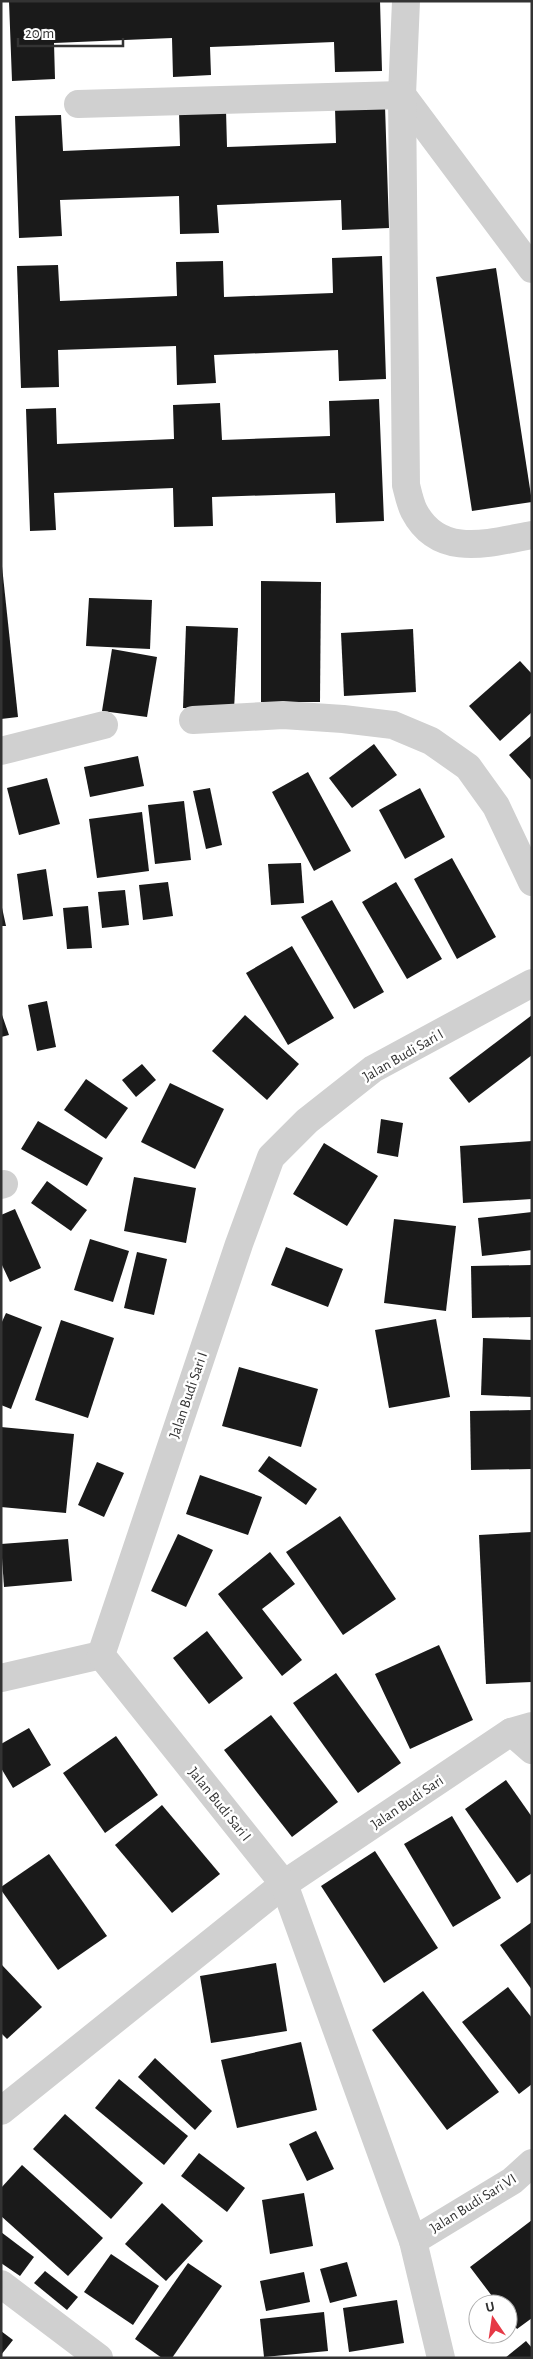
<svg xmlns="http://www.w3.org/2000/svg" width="533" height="2359" font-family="'Alegreya Sans',sans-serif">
	<rect width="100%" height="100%" fill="#fff"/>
	<g fill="#1a1a1a">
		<path d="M9,1H380L382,71L335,72L334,42L210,47L211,75L173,77L172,38L54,43L55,79L12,81Z"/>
		<path d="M385,106L389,228L342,230L341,200L217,205L219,233L180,234L179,196L60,200L62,236L19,238L15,116L61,115L63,151L180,146L179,112L226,110L227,147L336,143L335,108Z"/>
		<path d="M382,256L386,379L339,381L338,350L214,355L216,383L177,385L176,346L58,350L59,387L21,388L17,266L58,265L60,301L177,296L176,262L223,261L224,297L333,293L332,258Z"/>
		<path d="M496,268L532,502L472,511L436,277Z"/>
		<path d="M379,399L384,521L336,523L335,493L212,497L213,526L174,527L173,488L54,493L56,530L30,531L26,409L56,408L57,444L174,439L173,405L220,403L222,440L330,436L329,401Z"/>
		<path d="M1,557L18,717L1,719Z"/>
		<path d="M261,581L321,582L320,702H261Z"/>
		<path d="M89,598L152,600L150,649L86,646Z"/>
		<path d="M186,626L238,628L234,710L183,708Z"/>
		<path d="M413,629L416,692L344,696L341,633Z"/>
		<path d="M112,649L157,657L147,717L102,711Z"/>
		<path d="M520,661L532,674V712L500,741L469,706Z"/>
		<path d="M532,735V781L509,755Z"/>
		<path d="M374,744L397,775L352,808L329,778Z"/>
		<path d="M138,756L144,786L90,797L84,767Z"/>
		<path d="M308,772L351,851L314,871L272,792Z"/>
		<path d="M47,778L60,824L19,835L7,788Z"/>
		<path d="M210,788L222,845L206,849L193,791Z"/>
		<path d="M420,788L445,837L405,859L379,810Z"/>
		<path d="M184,801L191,860L155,864L148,805Z"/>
		<path d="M142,812L149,871L97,878L89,819Z"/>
		<path d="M452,858L496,937L457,959L414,879Z"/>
		<path d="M301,863L304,903L271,905L268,864Z"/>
		<path d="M46,869L53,916L23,920L17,874Z"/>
		<path d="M168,882L173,916L143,920L139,885Z"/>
		<path d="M396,882L442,959L407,979L362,902Z"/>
		<path d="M125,890L129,925L102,928L98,892Z"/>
		<path d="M332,900L384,992L354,1009L301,917Z"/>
		<path d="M1,903L6,926H1Z"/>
		<path d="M88,906L92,948L67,949L63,908Z"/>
		<path d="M292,946L334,1018L288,1045L246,973Z"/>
		<path d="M47,1001L56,1047L37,1051L28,1005Z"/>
		<path d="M1,1012L9,1035L1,1037Z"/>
		<path d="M245,1015L299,1064L267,1100L212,1051Z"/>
		<path d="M532,1015V1055L469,1103L449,1078Z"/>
		<path d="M142,1064L156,1080L136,1097L122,1080Z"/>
		<path d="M86,1079L128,1108L106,1139L64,1110Z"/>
		<path d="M170,1083L224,1109L195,1169L141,1142Z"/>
		<path d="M381,1119L403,1123L398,1157L377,1153Z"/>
		<path d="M38,1121L103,1158L87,1186L21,1149Z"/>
		<path d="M532,1141V1199L463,1203L460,1146Z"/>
		<path d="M324,1143L378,1176L347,1226L293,1194Z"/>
		<path d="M134,1177L196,1188L186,1243L124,1231Z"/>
		<path d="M47,1181L87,1210L71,1231L31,1203Z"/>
		<path d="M15,1209L41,1268L10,1282L1,1263V1215Z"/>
		<path d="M532,1212V1250L482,1256L478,1218Z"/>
		<path d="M394,1219L456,1226L446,1311L384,1303Z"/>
		<path d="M90,1239L129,1251L113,1302L74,1290Z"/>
		<path d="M286,1247L343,1269L328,1307L271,1285Z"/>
		<path d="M137,1252L167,1259L154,1315L124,1308Z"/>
		<path d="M532,1265V1317L472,1318L471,1266Z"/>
		<path d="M6,1313L42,1327L11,1409L1,1405V1324Z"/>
		<path d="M436,1319L450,1397L389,1408L375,1330Z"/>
		<path d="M61,1320L114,1338L88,1418L35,1400Z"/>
		<path d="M483,1338L532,1340V1397L481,1395Z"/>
		<path d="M239,1367L318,1389L301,1447L222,1426Z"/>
		<path d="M532,1410V1469L471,1470L470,1411Z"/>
		<path d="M1,1427L74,1434L66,1513L1,1507Z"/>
		<path d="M269,1456L317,1489L306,1505L258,1471Z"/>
		<path d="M97,1462L124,1473L104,1517L78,1505Z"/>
		<path d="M200,1475L262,1497L248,1535L186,1514Z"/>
		<path d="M340,1516L396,1599L343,1635L286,1552Z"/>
		<path d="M532,1532V1682L486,1684L479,1535Z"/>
		<path d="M178,1534L213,1550L186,1607L151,1591Z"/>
		<path d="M68,1539L72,1581L4,1587L1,1544Z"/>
		<path d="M270,1552L295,1584L262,1609L302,1660L282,1676L218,1594Z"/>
		<path d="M207,1631L243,1678L209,1704L173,1658Z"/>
		<path d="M439,1645L473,1720L410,1749L375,1674Z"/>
		<path d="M336,1673L401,1763L358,1793L293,1703Z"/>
		<path d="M271,1715L338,1802L292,1837L224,1750Z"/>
		<path d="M29,1728L51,1765L13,1788L1,1768V1744Z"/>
		<path d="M116,1736L158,1795L105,1833L63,1773Z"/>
		<path d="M506,1780L532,1817V1873L517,1883L465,1809Z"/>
		<path d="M162,1805L220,1874L172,1913L115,1845Z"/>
		<path d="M452,1816L501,1898L453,1927L404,1844Z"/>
		<path d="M375,1851L438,1948L384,1983L321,1886Z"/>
		<path d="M49,1854L107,1936L58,1970L1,1890V1887Z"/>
		<path d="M532,1922V1990L500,1945Z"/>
		<path d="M276,1963L287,2031L211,2043L200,1976Z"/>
		<path d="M1,1964L42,2007L7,2039L1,2033Z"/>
		<path d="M508,1987L532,2018V2084L519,2094L462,2022Z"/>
		<path d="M423,1991L499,2092L447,2130L372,2030Z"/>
		<path d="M301,2042L317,2110L237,2128L221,2060Z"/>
		<path d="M155,2058L212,2111L195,2130L138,2077Z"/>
		<path d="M119,2079L188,2136L164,2165L95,2108Z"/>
		<path d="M65,2114L143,2183L111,2219L33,2149Z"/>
		<path d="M316,2131L334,2169L307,2181L289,2144Z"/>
		<path d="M199,2153L245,2188L227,2212L181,2176Z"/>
		<path d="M22,2165L103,2238L68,2276L1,2216V2188Z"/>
		<path d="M304,2193L313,2246L270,2254L262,2200Z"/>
		<path d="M162,2203L203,2241L166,2281L125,2244Z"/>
		<path d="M532,2220V2318L517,2329L508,2317V2304H498L470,2267Z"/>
		<path d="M1,2232L34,2257L20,2276L1,2263Z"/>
		<path d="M111,2254L159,2286L133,2325L84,2292Z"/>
		<path d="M347,2262L357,2296L330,2303L320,2269Z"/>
		<path d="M188,2263L222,2286L172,2358H162L135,2339Z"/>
		<path d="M45,2271L78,2297L67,2310L34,2283Z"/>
		<path d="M304,2272L310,2302L266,2311L260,2281Z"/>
		<path d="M397,2300L404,2343L349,2352L343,2308Z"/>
		<path d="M324,2312L328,2351L264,2357L260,2319Z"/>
		<path d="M1,2331L13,2340L1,2355Z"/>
		<path d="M526,2341L532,2348V2358H505Z"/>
	</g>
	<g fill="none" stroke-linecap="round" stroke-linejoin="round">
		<g stroke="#d0d0d0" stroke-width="28">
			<path d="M406,1L402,95L532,269"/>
			<path d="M78,104L402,95L406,485C408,493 410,503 414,511C439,559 489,543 532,535"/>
			<path d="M193,720L283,715L343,719L393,725L431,741L468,767L496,806L532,882"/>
			<path d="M1,751L104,725"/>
			<path d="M1,1185L4,1184"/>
			<path d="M1,1678L101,1655"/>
			<path d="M511,1732L532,1750"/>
			<path d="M1,2111L284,1884L511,1732L532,1726"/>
			<path d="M413,2241L512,2181L532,2163"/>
			<path d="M1,2284L99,2358"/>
			<path d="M441,2358L413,2241L284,1884L101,1655L239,1244L271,1157L307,1121L373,1069L532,983"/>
		</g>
	</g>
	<g text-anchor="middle" stroke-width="5" stroke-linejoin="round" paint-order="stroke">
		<g font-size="15" fill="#333" stroke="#fff">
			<text transform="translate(403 1055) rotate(-30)" y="5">Jalan Budi Sari I</text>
			<text transform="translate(188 1395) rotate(-71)" y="5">Jalan Budi Sari I</text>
			<text transform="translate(407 1802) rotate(-34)" y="5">Jalan Budi Sari</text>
			<text transform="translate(220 1804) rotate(51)" y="5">Jalan Budi Sari I</text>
			<text transform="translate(473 2203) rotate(-32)" y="5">Jalan Budi Sari VI</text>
		</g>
	</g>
	<rect width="533" height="2359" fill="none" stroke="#333333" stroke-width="5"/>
	<g transform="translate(493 2319) rotate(347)"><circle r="24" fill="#ffffff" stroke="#adadad"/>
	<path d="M0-4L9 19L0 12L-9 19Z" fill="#e63946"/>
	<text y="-8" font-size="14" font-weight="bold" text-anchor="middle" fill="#333333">U</text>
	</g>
	<path d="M18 38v8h105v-8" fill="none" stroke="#333333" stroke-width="2.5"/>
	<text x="25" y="38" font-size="15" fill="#333333" stroke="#ffffff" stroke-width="4" paint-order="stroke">20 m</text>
</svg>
